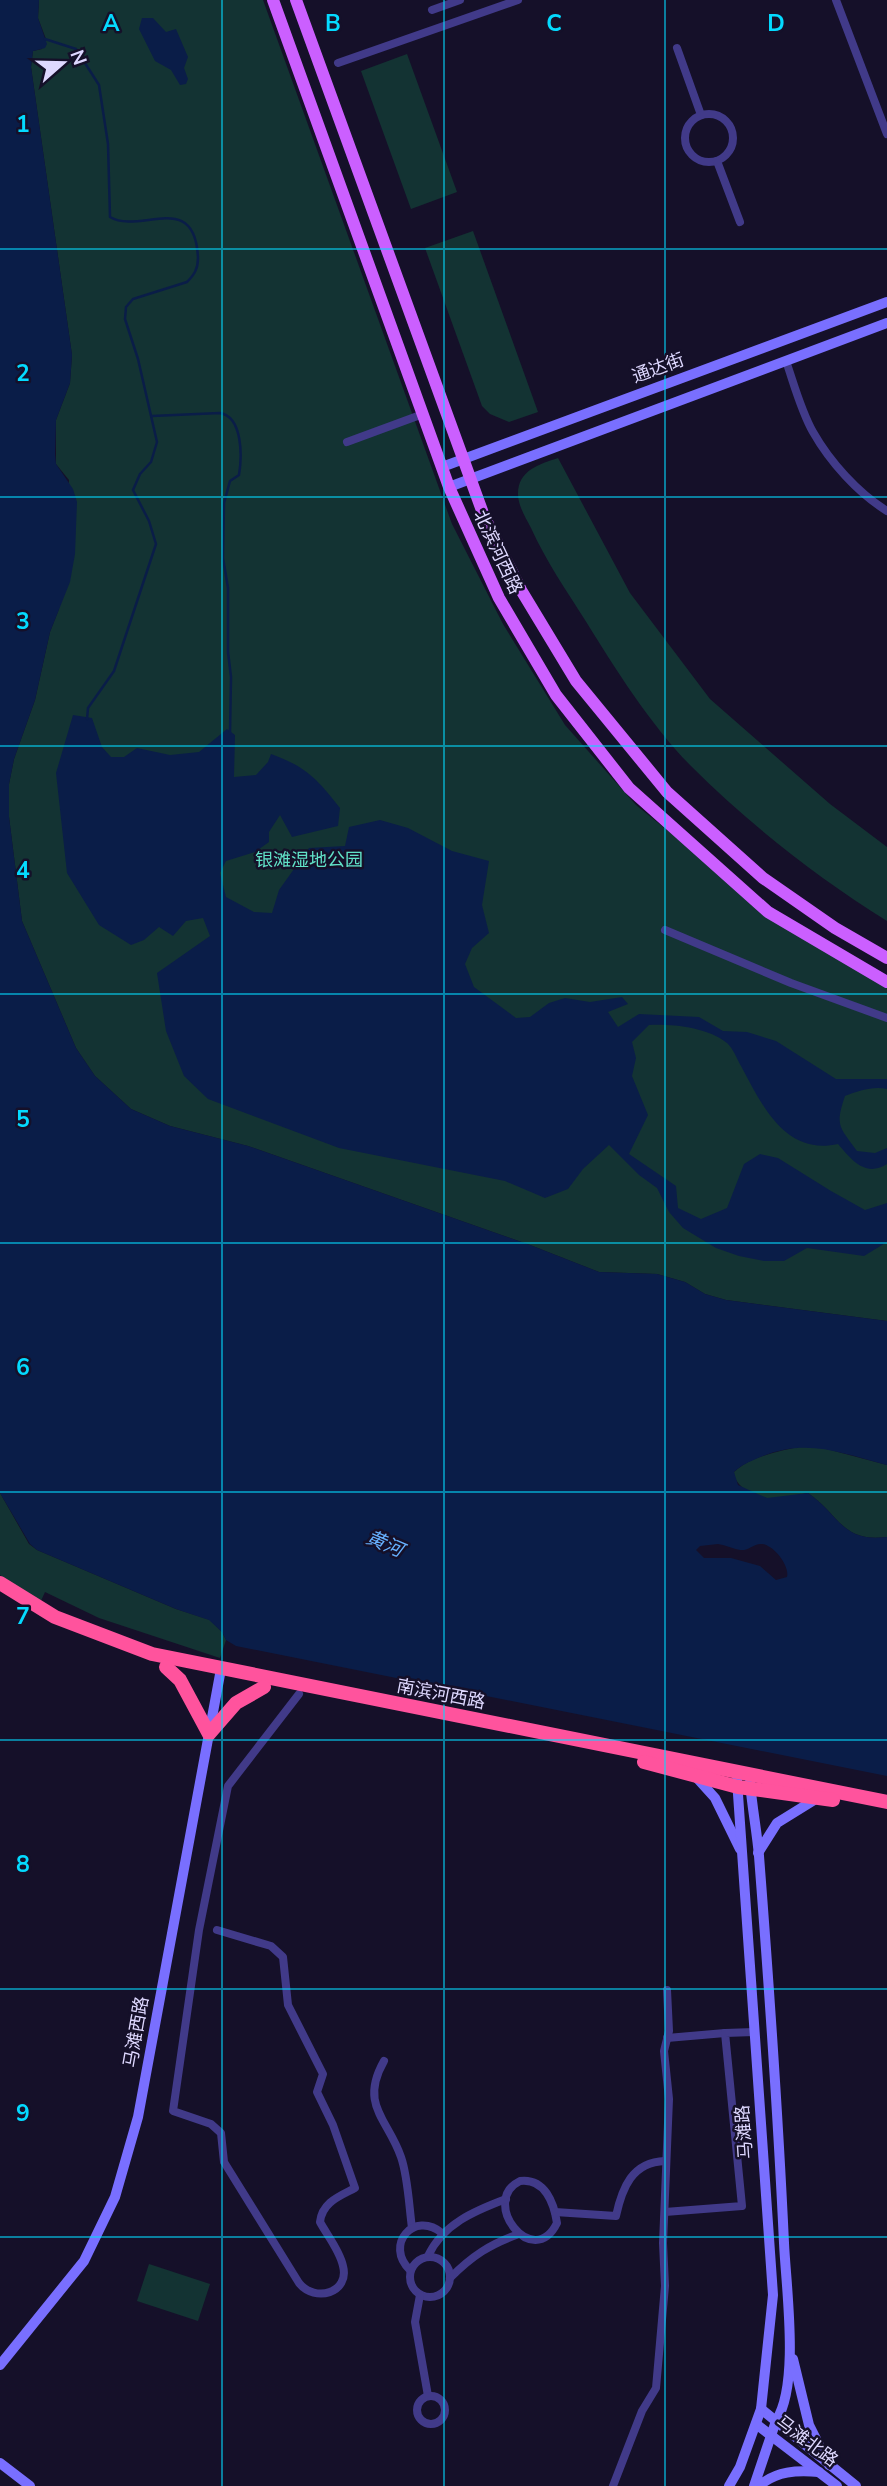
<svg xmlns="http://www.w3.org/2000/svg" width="887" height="2486" font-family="'Nunito Sans','Noto Sans SC',sans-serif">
	<rect width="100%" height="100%" fill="#151029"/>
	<g fill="#133333">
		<path d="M39,0H263L452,524L503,624L565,725L636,805L768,912L887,982V1321L726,1300L705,1294L685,1282L657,1274L599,1272L530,1245L248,1146L170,1126L131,1109L95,1076L76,1048L22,921L9,817V784L14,759L35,700L50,632L59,609L69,480L56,464V420L70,383L72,355L31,67L33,51L42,49L46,39L38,18Z"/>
		<path d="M407,54L457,192L411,209L361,71Z"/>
		<path d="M473,231L538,412L509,422L490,414L482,406L425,248Z"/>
		<path d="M558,458L630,593L710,699L830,804L887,847V921C817,877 750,825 691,766C652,727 614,667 585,620C566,590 546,561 531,528C526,518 518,506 518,494C518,470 540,464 558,458Z"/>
		<path d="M804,1446L823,1448L887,1465V1537C842,1543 839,1514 808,1493C796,1495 780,1499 767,1498C753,1496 734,1486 734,1472C752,1455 781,1451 804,1446Z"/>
		<path d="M0,1493L29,1544L37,1550L176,1609L210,1620L222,1632L226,1640L220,1658L99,1618L45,1592L40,1603L0,1575Z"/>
		<path d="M149,2264L210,2284L198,2321L137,2301Z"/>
	</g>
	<g fill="#0a1d48" fill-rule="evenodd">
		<path d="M0,0H39L38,18L47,44L45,48L33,51L31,67L72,355L70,383L56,420L55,454L56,464L73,489L77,502L75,554L70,582L50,632L35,700L14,759L9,784V817L22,921L76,1048L95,1076L131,1109L170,1126L248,1146L530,1245L599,1272L657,1274L685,1282L705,1294L726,1300L887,1321V1465C840,1453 806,1437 758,1458C749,1462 741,1465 734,1472L738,1485L767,1498L808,1493C839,1514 842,1543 887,1537V1776L236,1646L226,1640L222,1632L209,1620L176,1609L37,1550L30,1544L0,1493ZM718,1544C726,1545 733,1549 740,1550C749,1551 754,1543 762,1544C774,1545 790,1566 787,1577L776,1580L760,1566L731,1558H704L696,1550L700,1546Z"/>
		<path d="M142,18H153L166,32L176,29L188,57L184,68L188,79L186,84L180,85L171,70L155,61L139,29Z"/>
		<path d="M73,715L92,718L102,747L111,757H124L137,748L170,755L199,752L227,729L235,735L234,777L256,775L268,762L271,754C307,767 317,779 340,808L338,826L292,837L280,815L269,832V842L255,852L226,861L220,873L226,897L254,912L272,913L279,890L309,848L345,846L349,827L380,820L408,828L452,851L489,861L482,905L489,933L472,948L465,964L474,987L516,1018L530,1017L549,1003L565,998L590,1002L622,997L628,1004L608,1012L618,1027L639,1014L699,1017L723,1031L747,1032L776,1041L836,1079H887V1089C873,1086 858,1091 845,1096C835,1126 839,1126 857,1151L875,1153L887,1148V1164C865,1178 851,1159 838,1144C785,1156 762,1105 741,1066C737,1059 733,1048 727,1043C707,1027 672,1024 649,1025L632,1042L636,1058L632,1076L648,1115L629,1154L676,1186L678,1208L701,1219L727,1208L744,1164L760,1154L778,1158L831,1191L865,1210L887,1203V1242L864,1256L807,1248L784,1261H764L739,1256L716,1248L683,1228L669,1212L657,1188L639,1175L609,1145L583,1169L568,1189L545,1198L505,1181L339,1148L208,1099L184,1076L166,1031L157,973L210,936L203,918L186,921L173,936L159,927L144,940L131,945L99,925L67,873L56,773Z"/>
	</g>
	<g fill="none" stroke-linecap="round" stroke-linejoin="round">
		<g stroke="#0a1d48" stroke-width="2.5">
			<path d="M45,39L76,49L99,85L108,144L110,217C140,235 195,189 198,258C198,269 194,275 187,282L133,299L126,307L125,319L138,359L157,442L151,462L140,474L133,490L149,521L156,544L114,671L88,708L87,719"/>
			<path d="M152,416L220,413C243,417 242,457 239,475L230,481L224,503L223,558L228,588V652L231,677L230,733"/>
		</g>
		<g stroke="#413a89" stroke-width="8">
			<path d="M836,0L887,134"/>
			<path d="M432,10L460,0"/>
			<path d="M677,48L701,115"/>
			<path d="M338,63L518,0"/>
			<circle cx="709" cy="138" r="24"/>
			<path d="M717,161L740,222"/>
			<path d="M786,361C794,384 801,411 813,432C830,462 858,493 887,511"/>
			<path d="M347,442L423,414"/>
			<path d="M665,930L791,983L887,1018"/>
			<path d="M217,1930L271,1946L283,1957L288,2005L323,2074L317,2092L333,2125L355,2188C340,2196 322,2202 320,2222C327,2235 340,2251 343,2266C350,2293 315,2303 299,2283L224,2162L221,2133L211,2124L173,2111L199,1930L228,1786L299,1694"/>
			<path d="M667,2038L725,2033"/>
			<path d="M384,2061C359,2105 388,2119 401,2157C408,2177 409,2206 412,2228"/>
			<path d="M520,2181C545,2178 554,2203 557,2223C533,2272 479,2201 520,2181Z"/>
			<path d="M555,2212L616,2216C622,2188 632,2162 665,2161"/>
			<path d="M665,2212L742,2206L725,2033L754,2032"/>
			<path d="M428,2256C443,2224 474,2211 506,2199"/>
			<circle cx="430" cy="2277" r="20"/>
			<path d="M410,2270C384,2245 414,2210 442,2233"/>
			<path d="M450,2278C472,2256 490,2244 519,2234"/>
			<path d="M420,2295L415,2322L428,2396"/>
			<circle cx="431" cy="2410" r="14"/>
			<path d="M613,2486L642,2411L656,2388L665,2286L663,2243L669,2099L664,2051L669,2031L667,1990"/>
		</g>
		<g stroke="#796fff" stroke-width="10">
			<path d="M442,467L887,302"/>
			<path d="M449,487L887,323"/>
			<path d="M696,1777L715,1798L740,1849"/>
			<path d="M750,1782C752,1807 757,1832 759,1856C769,1985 778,2114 784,2243C786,2288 800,2384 776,2421L754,2486"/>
			<path d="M758,1853L777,1823L819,1797"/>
			<path d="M793,2359L809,2425L829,2465"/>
			<path d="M0,2365L84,2261L115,2197L138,2117L221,1669"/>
			<path d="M761,2409L856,2486"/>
			<path d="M756,2424L837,2486"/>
			<path d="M0,2463L30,2486"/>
			<path d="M729,2486L740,2467L761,2409L773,2295L737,1780"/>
			<path d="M759,2486C776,2471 797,2470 819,2472"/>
		</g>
		<g stroke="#cb5fff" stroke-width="12">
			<path d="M273,0L449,487L499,598L556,695L629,788L768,912L887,982"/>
			<path d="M296,0L484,516L521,590L576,681L667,792L763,878L835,928L887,958"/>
		</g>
		<g stroke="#ff539d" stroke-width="14">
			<path d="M0,1583L55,1617L152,1654L887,1802"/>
			<path d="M166,1667L180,1680L209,1734L236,1703L264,1687"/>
			<path d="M644,1762L738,1787L833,1800"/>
		</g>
	</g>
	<path fill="none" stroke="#04daff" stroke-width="2" stroke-opacity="0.55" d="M222,0V2486M444,0V2486M665,0V2486M0,249H887M0,497H887M0,746H887M0,994H887M0,1243H887M0,1492H887M0,1740H887M0,1989H887M0,2237H887"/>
	<g text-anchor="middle" stroke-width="5" stroke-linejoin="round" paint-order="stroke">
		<g font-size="18" fill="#ded8ff" stroke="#151029">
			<text transform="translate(658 368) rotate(-20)" y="6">通达街</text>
			<text transform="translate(498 552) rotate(65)" y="6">北滨河西路</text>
			<text transform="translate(441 1694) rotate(11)" y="6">南滨河西路</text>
			<text transform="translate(136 2032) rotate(-80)" y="6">马滩西路</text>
			<text transform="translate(744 2132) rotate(-94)" y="6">马滩路</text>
			<text transform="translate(807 2441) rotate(37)" y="6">马滩北路</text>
		</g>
		<g font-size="18" fill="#61e2c8" stroke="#151029">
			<text x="309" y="866">银滩湿地公园</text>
		</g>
		<g font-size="19" font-style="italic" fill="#66b1ff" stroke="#151029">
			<text transform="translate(385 1543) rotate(23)" y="7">黄河</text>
		</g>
	</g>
	<g font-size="23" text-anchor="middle" font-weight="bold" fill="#04daff" stroke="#151029" stroke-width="5" stroke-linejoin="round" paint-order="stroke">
		<text x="111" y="31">A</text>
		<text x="333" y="31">B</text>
		<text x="554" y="31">C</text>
		<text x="776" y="31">D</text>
		<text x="23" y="132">1</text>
		<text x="23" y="381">2</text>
		<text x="23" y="629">3</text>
		<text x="23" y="878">4</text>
		<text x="23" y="1127">5</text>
		<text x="23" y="1375">6</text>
		<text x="23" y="1624">7</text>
		<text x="23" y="1872">8</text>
		<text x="23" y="2121">9</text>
	</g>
	<g transform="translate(63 63) rotate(70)" stroke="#151029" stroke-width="5" paint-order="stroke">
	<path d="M0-5L12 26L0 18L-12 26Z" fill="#ded8ff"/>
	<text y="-10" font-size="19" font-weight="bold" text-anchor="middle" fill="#ded8ff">N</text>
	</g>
</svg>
